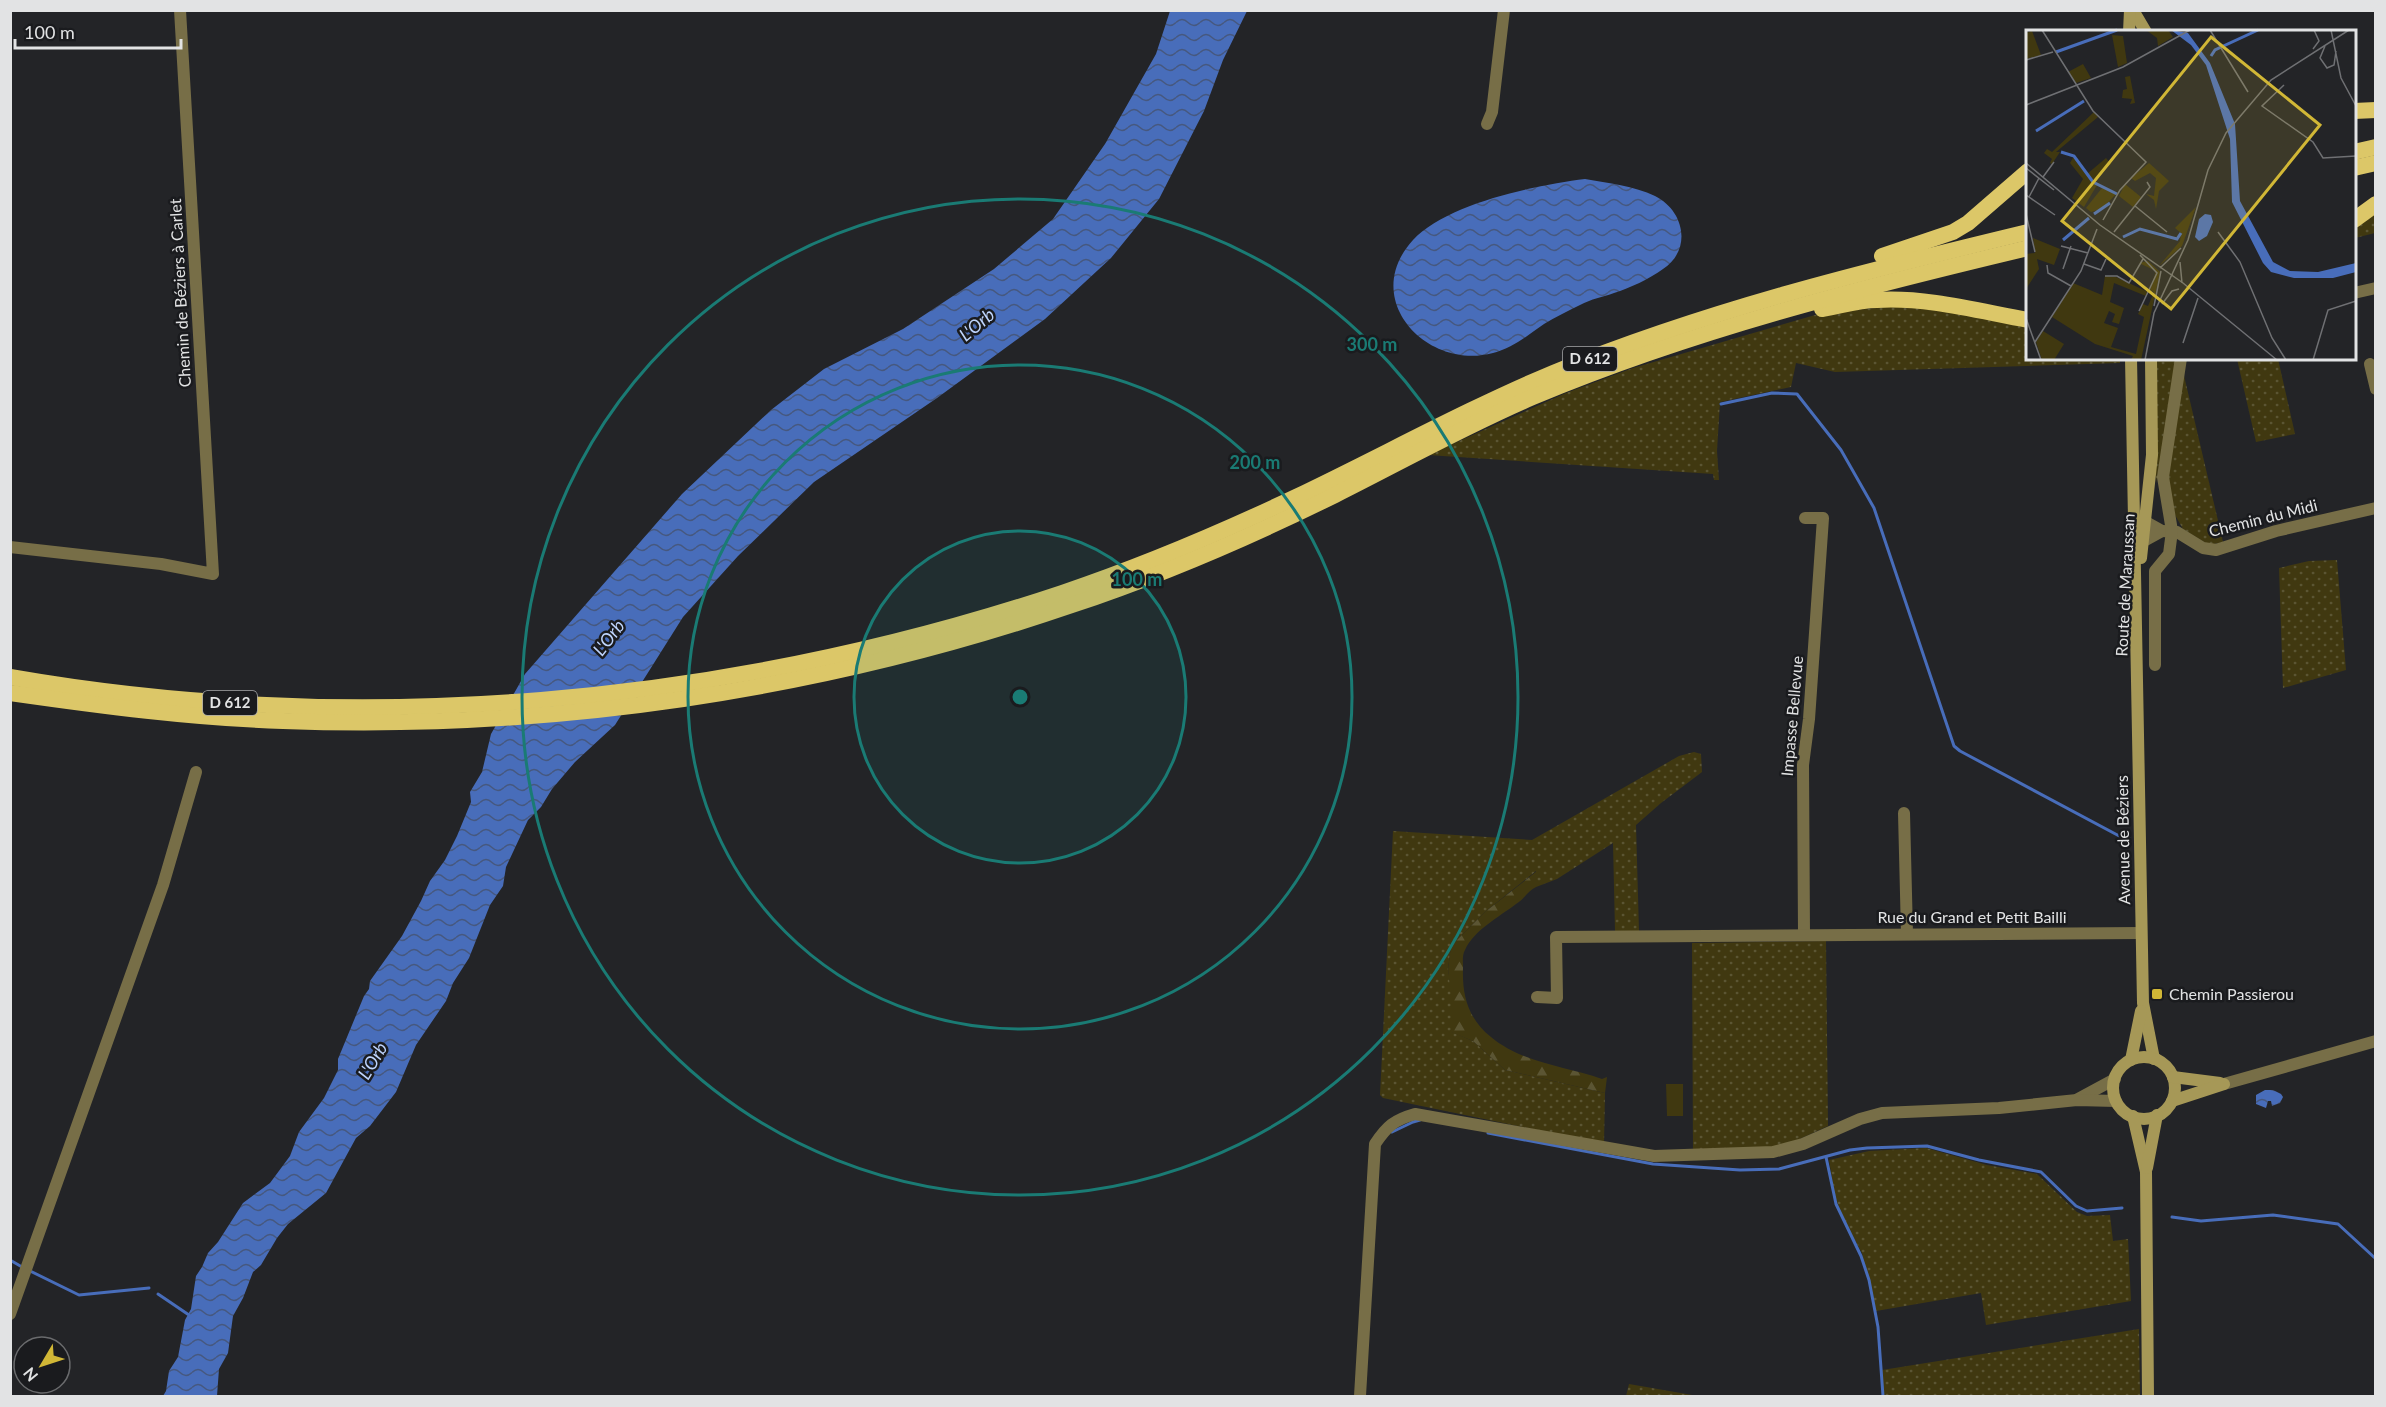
<svg xmlns="http://www.w3.org/2000/svg" width="2386" height="1407" font-family="Lato,sans-serif">
	<defs>
		<pattern id="green-dots" width="8" height="8" patternUnits="userSpaceOnUse" patternTransform="scale(1.5)"><rect width="8" height="8" fill="#403810"/><path d="M2 2h.1M6 6h.1" fill="none" stroke="#5b5533" stroke-width="1.8" stroke-linecap="round"/></pattern>
		<pattern id="forest-firs" width="22" height="20" patternUnits="userSpaceOnUse" patternTransform="scale(1.5)"><rect width="22" height="20" fill="#403810"/><path d="M5 1l3.5 6h-7zM16 11l3.5 6h-7z" fill="#5b5533"/></pattern>
		<pattern id="water-waves" width="16" height="10" patternUnits="userSpaceOnUse" patternTransform="scale(1.5)"><rect width="16" height="10" fill="#486dba"/><path d="M0 5q4-4 8 0t8 0" fill="none" stroke="#46587f"/></pattern>
	</defs>
	<rect width="100%" height="100%" fill="#232427"/>
	<g fill="url(#green-dots)">
		<path d="M2375,213V233L2355,238L2354,230Z"/>
		<path d="M1908,305L2027,324L2028,358L2120,359V363L1835,372L1796,363L1791,387L1720,402L1717,451L1719,480H1714L1713,474L1428,455L1566,393L1633,368L1822,313Z"/>
		<path d="M2154,359H2180L2156,483Z"/>
		<path d="M2237,359H2278L2295,434L2256,442Z"/>
		<path d="M2182,367L2223,542L2209,545L2183,529L2175,515L2168,482Z"/>
		<path d="M2337,560L2346,670L2283,688L2279,568L2309,561Z"/>
		<path d="M1694,752L1701,754L1702,772L1661,803L1636,825L1639,931H1615L1613,843L1557,879L1536,887V871L1485,912L1451,946L1448,969L1452,996V1032L1473,1041L1505,1070L1605,1093L1604,1144L1383,1098L1380,1095L1393,831L1532,840L1679,756Z"/>
		<path d="M1826,941L1828,1126L1793,1142L1772,1147L1693,1152L1692,943Z"/>
		<path d="M1926,1148L1987,1165L2037,1174L2077,1212L2087,1216L2110,1215L2113,1241L2128,1239L2131,1301L1986,1325L1981,1293L1876,1311L1862,1253L1843,1218L1835,1196L1829,1160L1869,1151Z"/>
		<path d="M2139,1329L2140,1396H1884L1882,1370Z"/>
		<path d="M1629,1384L1698,1396H1626Z"/>
	</g>
	<path fill="url(#forest-firs)" d="M1537,871L1536,887C1528,891 1524,899 1516,904C1499,917 1474,930 1465,950C1462,955 1463,962 1463,968C1462,995 1468,1019 1491,1037C1522,1063 1565,1066 1602,1079L1607,1077L1605,1093L1505,1070L1473,1041L1451,1032V996L1448,969L1451,946L1485,912Z"/>
	<path fill="#403810" d="M1666,1084H1683V1116H1667Z"/>
	<g fill="url(#water-waves)">
		<path d="M1170,11H1247L1223,60L1204,111L1159,199L1111,258L1045,319L937,398L814,482L738,556L683,617L615,725L575,762L552,789L541,807L528,820L506,867L503,886L490,905L469,958L453,983L446,1001L416,1045L396,1092L370,1126L356,1138L326,1193L288,1224L277,1238L261,1265L253,1272L243,1298L233,1316L228,1353L219,1369L217,1396H163L166,1391L169,1371L178,1357L185,1320L191,1309L196,1276L202,1267L208,1253L218,1242L243,1203L270,1183L290,1156L299,1132L324,1098L338,1070V1059L364,996L369,989L370,981L402,936L421,901L430,881L445,860L457,836L471,802L470,792L482,772L491,734L525,674L682,494L771,410L824,369L903,329L994,269L1053,219L1105,144L1156,54Z"/>
		<path d="M1585,179C1608,183 1634,186 1655,196C1685,211 1692,250 1663,269C1649,279 1630,288 1614,293C1603,297 1591,299 1580,305C1568,311 1555,317 1544,324C1528,335 1513,348 1493,353C1427,371 1359,299 1413,240C1447,203 1537,185 1585,179Z"/>
		<path d="M2265,1090H2273L2281,1094L2283,1097L2280,1103L2272,1106L2271,1101H2268L2266,1108L2256,1104V1095Z"/>
	</g>
	<g fill="none" stroke-linecap="round" stroke-linejoin="round">
		<g stroke="#486dba" stroke-width="3">
			<path d="M1721,404L1772,393L1797,394L1841,450L1874,508L1954,746L1960,751L2123,838L2129,837"/>
			<path d="M1392,1132L1413,1122L1420,1120"/>
			<path d="M1488,1133L1653,1164L1740,1170L1779,1169L1850,1150L1867,1148L1927,1146L1979,1160L2041,1172L2076,1206L2087,1211L2122,1208"/>
			<path d="M1826,1157L1836,1204L1861,1256L1869,1280L1878,1327L1883,1396"/>
			<path d="M2172,1217L2201,1221L2273,1215L2338,1224L2376,1259"/>
			<path d="M10,1260L22,1267"/>
			<path d="M28,1270L79,1295L149,1288"/>
			<path d="M158,1294L189,1315"/>
		</g>
		<g stroke="#776e47" stroke-width="12">
			<path d="M1487,124L1492,112L1504,10"/>
			<path d="M2354,293L2376,288"/>
			<path d="M2370,364L2376,389"/>
			<path d="M2162,531L2177,532L2203,548L2216,550L2276,531L2376,508"/>
			<path d="M2142,542L2162,531L2144,521"/>
			<path d="M10,547L161,564L213,574L180,10"/>
			<path d="M2155,665V571L2169,554L2172,531L2163,477L2181,358"/>
			<path d="M1904,813L1907,934"/>
			<path d="M1804,934L1803,765L1809,719L1823,518H1805"/>
			<path d="M1537,997L1557,998L1556,937L2141,933"/>
			<path d="M2078,1099L2115,1079"/>
			<path d="M10,1314L163,885L196,772"/>
			<path d="M1360,1396L1375,1144C1387,1126 1394,1120 1415,1114L1654,1156L1773,1152L1803,1144L1860,1119L1882,1113L1999,1108L2077,1100L2116,1101"/>
		</g>
		<path stroke="#776e47" stroke-width="12" d="M2224,1084L2376,1041"/>
		<g stroke="#a69857" stroke-width="12">
			<path d="M2133,10L2146,32"/>
			<path d="M2129,32L2130,10"/>
			<path d="M2131,358L2143,1003L2154,1059"/>
			<path d="M2141,558L2152,455L2151,358"/>
			<circle cx="2144" cy="1088" r="31"/>
			<path d="M2131,1060L2141,1011"/>
			<path d="M2173,1077L2220,1083"/>
			<path d="M2172,1101L2224,1084"/>
			<path d="M2133,1116L2146,1172L2148,1396"/>
			<path d="M2147,1168L2157,1115"/>
		</g>
		<g stroke="#dcc768" stroke-width="16">
			<path d="M2354,111L2376,110"/>
			<path d="M2354,152L2376,147"/>
			<path d="M2354,168L2376,163"/>
			<path d="M2354,220L2376,204"/>
			<path d="M1882,256L1953,232L1968,223L2028,171"/>
			<path d="M1822,309C1840,306 1859,300 1877,300C1927,297 1978,311 2028,320"/>
			<path d="M10,677C360,738 726,705 1062,593C1142,566 1220,533 1296,497C1382,456 1465,410 1553,373C1707,310 1866,271 2028,232"/>
			<path d="M10,693C101,706 192,718 283,721C549,731 821,691 1072,605C1162,575 1250,537 1335,495C1401,462 1465,426 1533,397C1693,330 1860,288 2028,248"/>
		</g>
	</g>
	<circle cx="1020" cy="697" r="166" fill="#1a7b74" fill-opacity=".12"/>
	<g fill="none" stroke="#1a7b74" stroke-width="3">
		<circle cx="1020" cy="697" r="166"/>
		<circle cx="1020" cy="697" r="332"/>
		<circle cx="1020" cy="697" r="498"/>
	</g>
	<rect fill="#d1b736" stroke="#1a1b1e" stroke-width="2" x="2151" y="988" width="12" height="12" rx="3"/>
	<g text-anchor="middle" stroke-width="5" stroke-linejoin="round" paint-order="stroke">
		<g fill="#1a1b1e" stroke="#a6a7a9" stroke-width="1.5">
			<rect x="1563" y="347" width="54" height="24" rx="4.5"/>
			<rect x="203" y="691" width="54" height="24" rx="4.5"/>
		</g>
		<g font-size="15" font-weight="bold" fill="#e2e3e4">
			<text x="1590" y="364">D 612</text>
			<text x="230" y="708">D 612</text>
		</g>
		<g font-size="16" fill="#e2e3e4" stroke="#1a1b1e">
			<text transform="translate(180 293) rotate(-93)" y="6">Chemin de Béziers à Carlet</text>
			<text transform="translate(2263 518) rotate(-14)" y="6">Chemin du Midi</text>
			<text transform="translate(2125 585) rotate(-87)" y="6">Route de Maraussan</text>
			<text transform="translate(1792 716) rotate(-85)" y="6">Impasse Bellevue</text>
			<text transform="translate(2123 840) rotate(-91)" y="6">Avenue de Béziers</text>
			<text x="1972" y="923">Rue du Grand et Petit Bailli</text>
		</g>
		<g font-size="16" fill="#e2e3e4" stroke="#1a1b1e" text-anchor="start">
			<text x="2169" y="1000">Chemin Passierou</text>
		</g>
		<g font-size="18" font-style="italic" fill="#bed4fd" stroke="#1a1b1e">
			<text transform="translate(977 325) rotate(-40)" y="6">L'Orb</text>
			<text transform="translate(609 638) rotate(-53)" y="6">L'Orb</text>
			<text transform="translate(373 1061) rotate(-59)" y="6">L'Orb</text>
		</g>
	</g>
	<g transform="translate(2026 30)">
		<rect width="330" height="330" fill="#232427"/>
		<path d="M6,1L15,25L0,29V3ZM86,5L97,6L101,33L92,37ZM57,34L65,48L50,53L42,42ZM104,46L109,73L104,74L106,69L96,68L97,60L101,59L99,47ZM68,82L72,87L30,122H34L26,134L24,133L26,129L18,123L21,119L26,122ZM48,126L61,144L80,128L85,134L66,151L71,155L58,177L46,168L57,149L44,133ZM123,133L143,151L133,161L130,179L128,170L120,164L128,166L130,148L124,143L109,151L105,148ZM99,154L115,167L107,177L93,166ZM76,158L90,164L76,179L65,182L60,178ZM170,177L156,216L133,236L154,211L155,203L149,198ZM7,208L34,219L28,235L11,229L13,239L0,259V224L9,223ZM122,231L134,242L115,330H105L107,326L69,314L26,287L47,253L76,265L79,246L90,247L122,262L120,266L88,253L84,272L98,278L93,294L86,292L89,284L83,281L78,293L92,298L85,317L110,324L118,287L112,284L117,274L122,276L128,262L124,260L130,241L113,233ZM17,301L38,314L28,330H16L10,312Z" fill="#403810"/>
		<path d="M120,0H142L147,7L132,16L131,8Z" fill="#403810"/>
		<path d="M145,0L162,3L184,33L209,94L214,171L247,232L264,241L292,242L330,233V242L307,248H268L245,242L237,233L206,172L204,109L180,35L165,15ZM179,184L185,185L187,192L181,206L173,211L169,207L173,189Z" fill="#486dba"/>
		<path fill="none" stroke="#486dba" stroke-width="3" d="M30,22L91,0M185,26L189,20L232,0M10,101L58,71M35,122L48,126L67,152L91,164M68,184L84,173M97,207L114,199L151,209L155,203M37,210L63,188"/>
		<path fill="none" stroke="#6f7073" stroke-width="1.5" d="M16,0L67,81L120,132L94,160L77,190M184,0L222,62M305,0L315,48L330,76M299,16L294,28L301,38L308,35L310,21M287,19L293,11L288,0M0,30L27,22M258,55L236,76L287,112L297,128L330,126M0,75L97,37L164,0M0,133L74,195L157,253L251,330M0,138L28,160M17,147L28,132M0,165L29,185M3,167L13,148M109,176L141,202M0,184L9,222M88,202L124,157L121,152M192,202L214,232L246,308L260,330M35,216L62,223M154,232L156,253M58,234L75,240L80,229M21,235L22,243L45,256M134,238L155,218M37,239L45,216M79,246H91L103,253L117,229M136,274L146,261L153,259M128,276L135,241M113,281L131,243L114,225M0,288L15,330M9,312L55,241L71,199M157,313L172,268M119,330L128,283L162,210L182,140L200,103L245,50L323,0M287,330L302,280L330,271"/>
		<path fill="#d1b736" fill-opacity="0.15" stroke="#d1b736" stroke-width="3" d="M185,7L294,95L145,279L36,191Z"/>
		<rect width="330" height="330" fill="none" stroke="#e2e3e4" stroke-width="3"/>
	</g>
	<circle cx="1020" cy="697" r="9" fill="#1a7b74" stroke="#1a1b1e" stroke-width="3"/>
	<g font-size="18" text-anchor="middle" font-weight="bold" fill="#1a7b74" stroke="#1a1b1e" stroke-width="5" stroke-linejoin="round" paint-order="stroke">
		<text x="1372" y="351">300 m</text>
		<text x="1255" y="469">200 m</text>
		<text x="1137" y="586">100 m</text>
	</g>
	<rect width="2386" height="1407" fill="none" stroke="#e2e3e4" stroke-width="24"/>
	<g transform="translate(42 1365) rotate(231)"><circle r="28" fill="#1a1b1e" stroke="#6a6b6d" stroke-width="1.5"/>
	<path d="M0-4.5L10 22L0 15L-10 22Z" fill="#d1b736"/>
	<text y="-9" font-size="16" font-weight="bold" text-anchor="middle" fill="#e2e3e4">N</text>
	</g>
	<path d="M15 39v9h166v-9" fill="none" stroke="#e2e3e4" stroke-width="3"/>
	<text x="24" y="39" font-size="18" fill="#e2e3e4" stroke="#1a1b1e" stroke-width="4.5" paint-order="stroke">100 m</text>
</svg>
